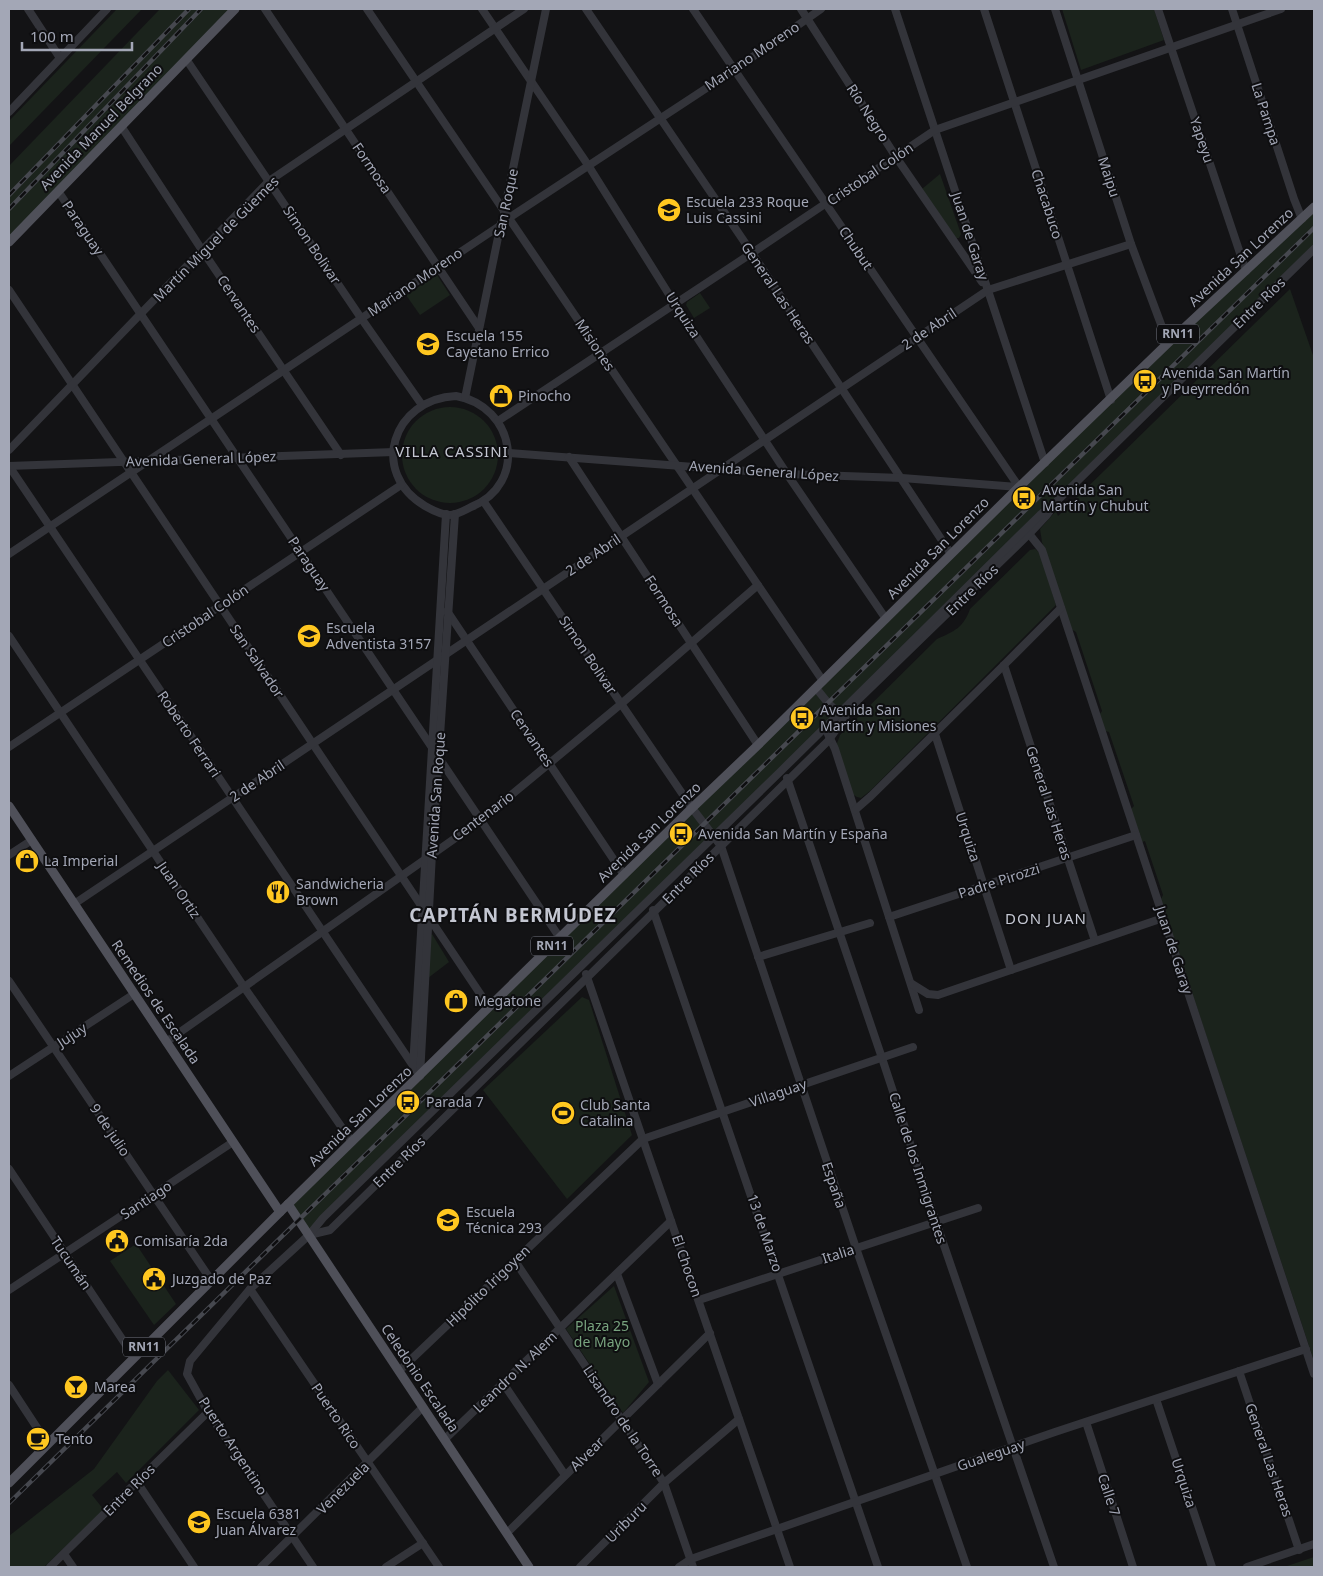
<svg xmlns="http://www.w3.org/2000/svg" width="1323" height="1576" font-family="'Noto Sans',sans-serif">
	<rect width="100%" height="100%" fill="#131315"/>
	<g fill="#1b231c">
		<path d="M117,9H142L9,146V121Z"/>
		<path d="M160,9H235L9,242V166Z"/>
		<path d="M1062,9H1154L1164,40L1081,70Z"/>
		<path d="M940,174L961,234L959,238H956L922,189Z"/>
		<path d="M1314,207V249L309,1235L288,1204L692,808Z"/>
		<path d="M437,275L450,295L420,315L406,295Z"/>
		<path d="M1290,289L1314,358V1361L1161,899L1163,895L1145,841L1142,842L1131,809L1134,806L1109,732L1105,731L1100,714L1102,711L1076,632L1071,629L1042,542L1040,529L1056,511L1058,516Z"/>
		<path d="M700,293L710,308L694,318L686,305L687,302Z"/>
		<circle cx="450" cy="455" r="48"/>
		<path d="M1035,549L1040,553L1056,605L870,791L861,798L857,797L852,794L836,746L840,735L937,639C955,631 963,628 970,609L1030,550Z"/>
		<path d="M432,934L449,962L428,978L429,938Z"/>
		<path d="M582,997L589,1000L632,1135L567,1199L483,1090Z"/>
		<path d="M136,1244L176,1304L154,1325L110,1261Z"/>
		<path d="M614,1286L649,1382L623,1413L566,1329Z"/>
		<path d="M168,1370L199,1410L126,1483L117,1472L92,1495L104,1510L44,1567H9V1536L94,1469L157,1381Z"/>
		<path d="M1314,1557V1567H1284Z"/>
	</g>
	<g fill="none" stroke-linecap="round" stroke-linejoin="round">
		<g stroke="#33343a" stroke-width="8">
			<path d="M28,9L60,58"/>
			<path d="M265,9L479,328"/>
			<path d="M367,9L823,681"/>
			<path d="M482,9L588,165L675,304L787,474L886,619"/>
			<path d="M586,9L752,253L951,554"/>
			<path d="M693,9L1019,487"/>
			<path d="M801,9L896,157L982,282"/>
			<path d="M895,9L1045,463"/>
			<path d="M984,9L1111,400"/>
			<path d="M1055,9L1131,244L1168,343"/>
			<path d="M1158,9L1246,271"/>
			<path d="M1232,9L1294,199L1302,219"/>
			<path d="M186,59L361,318L422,405"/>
			<path d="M9,112L107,9"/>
			<path d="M121,126L202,250L341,455"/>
			<path d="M58,191L560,938"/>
			<path d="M504,212L546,9"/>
			<path d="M9,290L489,1007"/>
			<path d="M456,396C515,406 529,484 471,507C465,510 457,515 450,515C442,515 432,510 425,506C369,473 392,399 456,396Z"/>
			<path d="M465,398L501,223"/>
			<path d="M498,421L752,253L935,130L1281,9"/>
			<path d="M9,450L269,181L524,9"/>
			<path d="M509,453L787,474L902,478L1019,487"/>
			<path d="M569,457L758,745"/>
			<path d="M9,466L420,1076"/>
			<path d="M9,466L394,452"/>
			<path d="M484,502L692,808L721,846L856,1248L967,1567"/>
			<path d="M1026,530L1042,550L1314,1374"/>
			<path d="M9,554L501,225L509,218L734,70L821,9"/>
			<path d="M447,611L624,875"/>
			<path d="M9,636L244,987L352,1142"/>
			<path d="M1004,665L1095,941"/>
			<path d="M816,688L828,703L842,716"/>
			<path d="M828,734L835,749L919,1010"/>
			<path d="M935,734L1011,970"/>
			<path d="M9,747L401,485"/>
			<path d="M787,778L882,1058L936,1222L1054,1567"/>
			<path d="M855,810L871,796L1004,665L1061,608"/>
			<path d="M9,855L32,840"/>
			<path d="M74,904L988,290L1131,244"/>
			<path d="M653,910L878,1567"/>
			<path d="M889,917L1136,835"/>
			<path d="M758,957L870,923"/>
			<path d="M586,974L790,1567"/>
			<path d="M9,981L211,1280"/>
			<path d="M912,984L928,994L938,995L1163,918"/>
			<path d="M166,1042L481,820L621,704L758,585"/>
			<path d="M413,1067L446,514"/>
			<path d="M9,1076L134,994"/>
			<path d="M420,1076L432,854L455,514"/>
			<path d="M9,1169L134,1357"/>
			<path d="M309,1235L330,1230L828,741L855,703L1029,534L1046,516L1052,508"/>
			<path d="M515,1261L664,1483L693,1567"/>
			<path d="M617,1274L658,1384"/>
			<path d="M250,1289L439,1567"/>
			<path d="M9,1290L233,1142"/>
			<path d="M699,1300L978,1208"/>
			<path d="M399,1371L643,1139L913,1047"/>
			<path d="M1239,1371L1299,1550"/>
			<path d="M503,1383L565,1475"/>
			<path d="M9,1385L47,1443"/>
			<path d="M1156,1399L1212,1567"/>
			<path d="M1086,1422L1133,1567"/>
			<path d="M445,1439L671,1221"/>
			<path d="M137,1482L194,1567"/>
			<path d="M507,1533L710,1333"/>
			<path d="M64,1554L73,1567"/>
			<path d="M50,1567L208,1412"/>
			<path d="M261,1567L423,1407"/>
			<path d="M313,1567L208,1412L187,1374L190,1361L250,1289L309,1235L323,1218L782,770L1040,515L1053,505L1314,249"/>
			<path d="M386,1567L423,1543"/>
			<path d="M580,1567L664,1483L739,1419"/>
			<path d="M679,1567L691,1559L1055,1432L1306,1349"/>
			<path d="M1247,1567L1314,1544"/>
		</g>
		<g stroke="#4f5059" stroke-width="9">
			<path d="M9,242L235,9"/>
			<path d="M9,806L280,1212"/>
			<path d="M288,1204L529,1567"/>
			<path d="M9,1483L280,1212L692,808L758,745L1019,487L1168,343L1314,207"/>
		</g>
		<g stroke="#46484f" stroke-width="4.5">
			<g id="rail">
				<path d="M9,195L189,9"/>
				<path d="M9,209L201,9"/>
				<path d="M9,1503L1314,228"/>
			</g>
		</g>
		<use href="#rail" stroke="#0e0e10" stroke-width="2.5" stroke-dasharray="8" stroke-linecap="butt"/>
	</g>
	<defs>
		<g id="school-disc" transform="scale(1.25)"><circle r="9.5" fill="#ffc720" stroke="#0e0e10"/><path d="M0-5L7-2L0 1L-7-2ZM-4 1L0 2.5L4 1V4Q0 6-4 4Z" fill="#111"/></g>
		<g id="bus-disc" transform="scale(1.25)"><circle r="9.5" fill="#ffc720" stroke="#0e0e10"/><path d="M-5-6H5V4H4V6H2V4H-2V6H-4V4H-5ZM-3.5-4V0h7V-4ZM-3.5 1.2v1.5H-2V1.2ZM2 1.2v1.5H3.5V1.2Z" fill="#111"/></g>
		<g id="shop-disc" transform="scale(1.25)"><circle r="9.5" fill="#ffc720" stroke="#0e0e10"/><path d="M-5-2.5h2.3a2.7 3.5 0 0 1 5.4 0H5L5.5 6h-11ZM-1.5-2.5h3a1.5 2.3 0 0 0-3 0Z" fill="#111"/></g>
		<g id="restaurant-disc" transform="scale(1.25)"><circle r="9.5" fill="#ffc720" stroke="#0e0e10"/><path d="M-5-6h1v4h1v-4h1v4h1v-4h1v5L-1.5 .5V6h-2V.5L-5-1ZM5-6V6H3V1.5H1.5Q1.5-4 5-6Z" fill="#111"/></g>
		<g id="stadium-disc" transform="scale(1.25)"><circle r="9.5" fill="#ffc720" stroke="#0e0e10"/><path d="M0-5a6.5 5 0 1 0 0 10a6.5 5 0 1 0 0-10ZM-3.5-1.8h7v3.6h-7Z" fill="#111"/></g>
		<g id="civic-disc" transform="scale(1.25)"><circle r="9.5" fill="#ffc720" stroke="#0e0e10"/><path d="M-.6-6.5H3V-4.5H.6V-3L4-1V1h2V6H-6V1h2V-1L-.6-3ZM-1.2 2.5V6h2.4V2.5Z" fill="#111"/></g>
		<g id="bar-disc" transform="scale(1.25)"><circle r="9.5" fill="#ffc720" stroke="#0e0e10"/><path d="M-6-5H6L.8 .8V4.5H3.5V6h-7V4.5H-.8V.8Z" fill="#111"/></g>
		<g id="cafe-disc" transform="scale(1.25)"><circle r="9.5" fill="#ffc720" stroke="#0e0e10"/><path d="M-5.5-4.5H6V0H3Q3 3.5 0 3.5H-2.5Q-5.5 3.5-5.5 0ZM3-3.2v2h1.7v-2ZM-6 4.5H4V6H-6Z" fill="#111"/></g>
	</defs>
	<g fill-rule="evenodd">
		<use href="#school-disc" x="669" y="210"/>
		<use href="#school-disc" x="428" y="344"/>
		<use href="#bus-disc" x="1145" y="381"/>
		<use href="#shop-disc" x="501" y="396"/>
		<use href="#bus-disc" x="1024" y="498"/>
		<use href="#school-disc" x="309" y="636"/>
		<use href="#bus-disc" x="802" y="718"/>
		<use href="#bus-disc" x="681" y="834"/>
		<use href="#shop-disc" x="27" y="861"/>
		<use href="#restaurant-disc" x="278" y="892"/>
		<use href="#shop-disc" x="456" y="1001"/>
		<use href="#bus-disc" x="408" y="1102"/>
		<use href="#stadium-disc" x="563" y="1113"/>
		<use href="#school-disc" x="448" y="1220"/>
		<use href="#civic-disc" x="117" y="1241"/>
		<use href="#civic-disc" x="154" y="1279"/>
		<use href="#bar-disc" x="76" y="1387"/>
		<use href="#cafe-disc" x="38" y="1439"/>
		<use href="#school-disc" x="199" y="1522"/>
	</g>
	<g text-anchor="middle" stroke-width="4" stroke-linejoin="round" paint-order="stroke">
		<g fill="#0e0e10" stroke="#767984" stroke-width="1">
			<rect x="1157" y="324.5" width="42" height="19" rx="4"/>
			<rect x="531" y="936.5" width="42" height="19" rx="4"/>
			<rect x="123" y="1337.5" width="42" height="19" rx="4"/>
		</g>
		<g font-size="12" font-weight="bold" fill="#a3a7b6">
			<text x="1178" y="338">RN11</text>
			<text x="552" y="950">RN11</text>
			<text x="144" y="1351">RN11</text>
		</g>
		<g font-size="14" fill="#a3a7b6" stroke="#0e0e10">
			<text transform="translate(752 56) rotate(-34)" y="5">Mariano Moreno</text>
			<text transform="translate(868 113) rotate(57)" y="5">Río Negro</text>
			<text transform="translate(1266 114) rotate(72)" y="5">La Pampa</text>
			<text transform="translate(101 127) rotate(-46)" y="5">Avenida Manuel Belgrano</text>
			<text transform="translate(1202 140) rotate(71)" y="5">Yapeyu</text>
			<text transform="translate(372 168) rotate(56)" y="5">Formosa</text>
			<text transform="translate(870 174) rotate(-34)" y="5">Cristobal Colón</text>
			<text transform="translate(1109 177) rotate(72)" y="5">Maipu</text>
			<text transform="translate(506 203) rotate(-78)" y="5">San Roque</text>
			<text transform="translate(1047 204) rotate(72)" y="5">Chacabuco</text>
			<text transform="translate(83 228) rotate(56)" y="5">Paraguay</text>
			<text transform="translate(970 236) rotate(72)" y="5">Juan de Garay</text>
			<text transform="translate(216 239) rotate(-45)" y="5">Martín Miguel de Güemes</text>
			<text transform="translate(312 245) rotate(56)" y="5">Simon Bolivar</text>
			<text transform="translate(856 248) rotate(56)" y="5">Chubut</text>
			<text transform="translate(1241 257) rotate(-43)" y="5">Avenida San Lorenzo</text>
			<text transform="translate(415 282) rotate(-34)" y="5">Mariano Moreno</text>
			<text transform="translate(778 293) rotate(56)" y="5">General Las Heras</text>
			<text transform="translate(1259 303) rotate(-44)" y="5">Entre Ríos</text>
			<text transform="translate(239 304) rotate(56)" y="5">Cervantes</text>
			<text transform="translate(683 315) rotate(57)" y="5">Urquiza</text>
			<text transform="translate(929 329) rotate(-34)" y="5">2 de Abril</text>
			<text transform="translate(595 345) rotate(56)" y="5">Misiones</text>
			<text transform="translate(201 459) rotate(-2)" y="5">Avenida General López</text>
			<text transform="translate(764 471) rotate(4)" y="5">Avenida General López</text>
			<text transform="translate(938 548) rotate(-45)" y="5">Avenida San Lorenzo</text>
			<text transform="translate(593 555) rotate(-34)" y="5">2 de Abril</text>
			<text transform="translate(309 564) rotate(56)" y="5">Paraguay</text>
			<text transform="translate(972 590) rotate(-44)" y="5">Entre Ríos</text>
			<text transform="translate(664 601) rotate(57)" y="5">Formosa</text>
			<text transform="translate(205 616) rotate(-34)" y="5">Cristobal Colón</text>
			<text transform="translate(588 655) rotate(56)" y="5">Simon Bolivar</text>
			<text transform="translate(257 661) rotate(56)" y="5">San Salvador</text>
			<text transform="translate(189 734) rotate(56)" y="5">Roberto Ferrari</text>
			<text transform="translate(532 738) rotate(56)" y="5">Cervantes</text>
			<text transform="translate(257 781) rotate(-34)" y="5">2 de Abril</text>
			<text transform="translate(436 795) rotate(-86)" y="5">Avenida San Roque</text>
			<text transform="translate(1049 803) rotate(72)" y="5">General Las Heras</text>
			<text transform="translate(483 816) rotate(-37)" y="5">Centenario</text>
			<text transform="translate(649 832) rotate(-44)" y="5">Avenida San Lorenzo</text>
			<text transform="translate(968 837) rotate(72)" y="5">Urquiza</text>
			<text transform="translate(688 878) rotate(-45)" y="5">Entre Ríos</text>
			<text transform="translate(999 881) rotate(-18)" y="5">Padre Pirozzi</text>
			<text transform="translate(179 890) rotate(56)" y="5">Juan Ortiz</text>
			<text transform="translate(1174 950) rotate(72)" y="5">Juan de Garay</text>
			<text transform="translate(156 1002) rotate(56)" y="5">Remedios de Escalada</text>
			<text transform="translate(72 1035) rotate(-33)" y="5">Jujuy</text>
			<text transform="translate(778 1093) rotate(-19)" y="5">Villaguay</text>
			<text transform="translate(360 1116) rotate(-44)" y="5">Avenida San Lorenzo</text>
			<text transform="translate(110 1130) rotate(56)" y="5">9 de julio</text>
			<text transform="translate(399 1162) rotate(-44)" y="5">Entre Ríos</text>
			<text transform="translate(918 1168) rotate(72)" y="5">Calle de los Inmigrantes</text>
			<text transform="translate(834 1185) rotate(71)" y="5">España</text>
			<text transform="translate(146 1200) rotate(-33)" y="5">Santiago</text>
			<text transform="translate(765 1233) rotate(71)" y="5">13 de Marzo</text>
			<text transform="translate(838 1254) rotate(-18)" y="5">Italia</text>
			<text transform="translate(71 1263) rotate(56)" y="5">Tucumán</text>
			<text transform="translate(687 1266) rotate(71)" y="5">El Chocon</text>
			<text transform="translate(488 1286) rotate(-44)" y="5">Hipólito Irigoyen</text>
			<text transform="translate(515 1372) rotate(-44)" y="5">Leandro N. Alem</text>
			<text transform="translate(420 1378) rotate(56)" y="5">Celedonio Escalada</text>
			<text transform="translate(336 1416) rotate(56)" y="5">Puerto Rico</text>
			<text transform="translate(623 1421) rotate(56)" y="5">Lisandro de la Torre</text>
			<text transform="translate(233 1446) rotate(57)" y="5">Puerto Argentino</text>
			<text transform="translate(587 1454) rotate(-45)" y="5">Alvear</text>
			<text transform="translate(991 1455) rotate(-19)" y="5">Gualeguay</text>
			<text transform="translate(1269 1460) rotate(71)" y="5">General Las Heras</text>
			<text transform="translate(1184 1483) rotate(72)" y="5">Urquiza</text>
			<text transform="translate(343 1488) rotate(-45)" y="5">Venezuela</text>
			<text transform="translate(129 1490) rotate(-45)" y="5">Entre Ríos</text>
			<text transform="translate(1109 1495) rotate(72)" y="5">Calle 7</text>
			<text transform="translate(626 1522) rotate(-45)" y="5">Uriburu</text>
		</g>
		<g font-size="14" fill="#a3a7b6" stroke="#0e0e10" text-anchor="start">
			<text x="686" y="207">Escuela 233 Roque<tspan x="686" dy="16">Luis Cassini</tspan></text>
			<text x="446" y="341">Escuela 155<tspan x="446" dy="16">Cayetano Errico</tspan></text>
			<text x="1162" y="378">Avenida San Martín<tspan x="1162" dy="16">y Pueyrredón</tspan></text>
			<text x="518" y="401">Pinocho</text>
			<text x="1042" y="495">Avenida San<tspan x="1042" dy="16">Martín y Chubut</tspan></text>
			<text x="326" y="633">Escuela<tspan x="326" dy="16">Adventista 3157</tspan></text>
			<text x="820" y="715">Avenida San<tspan x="820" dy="16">Martín y Misiones</tspan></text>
			<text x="698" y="839">Avenida San Martín y España</text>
			<text x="44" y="866">La Imperial</text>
			<text x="296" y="889">Sandwicheria<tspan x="296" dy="16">Brown</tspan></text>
			<text x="474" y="1006">Megatone</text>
			<text x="426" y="1107">Parada 7</text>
			<text x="580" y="1110">Club Santa<tspan x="580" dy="16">Catalina</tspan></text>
			<text x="466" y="1217">Escuela<tspan x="466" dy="16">Técnica 293</tspan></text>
			<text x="134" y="1246">Comisaría 2da</text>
			<text x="172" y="1284">Juzgado de Paz</text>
			<text x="94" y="1392">Marea</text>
			<text x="56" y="1444">Tento</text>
			<text x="216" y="1519">Escuela 6381<tspan x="216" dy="16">Juan Álvarez</tspan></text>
		</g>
		<g font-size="14" fill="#78a37e" stroke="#0e0e10">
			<text x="602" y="1331">Plaza 25<tspan x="602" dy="16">de Mayo</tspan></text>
		</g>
		<g font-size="15" letter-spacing="1" fill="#c4c7d2" stroke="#0e0e10">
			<text x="452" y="457">VILLA CASSINI</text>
			<text x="1046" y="924">DON JUAN</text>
		</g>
		<g font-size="19" font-weight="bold" letter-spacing="1" fill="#c4c7d2" stroke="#0e0e10">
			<text x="513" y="922">CAPITÁN BERMÚDEZ</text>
		</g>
	</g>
	<rect width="1323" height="1576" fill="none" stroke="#a3a7b6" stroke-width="20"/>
	<path d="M22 42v8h110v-8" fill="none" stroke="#a3a7b6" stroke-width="2.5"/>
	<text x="30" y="42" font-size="15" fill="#a3a7b6" stroke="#0e0e10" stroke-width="4" paint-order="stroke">100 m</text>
</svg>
